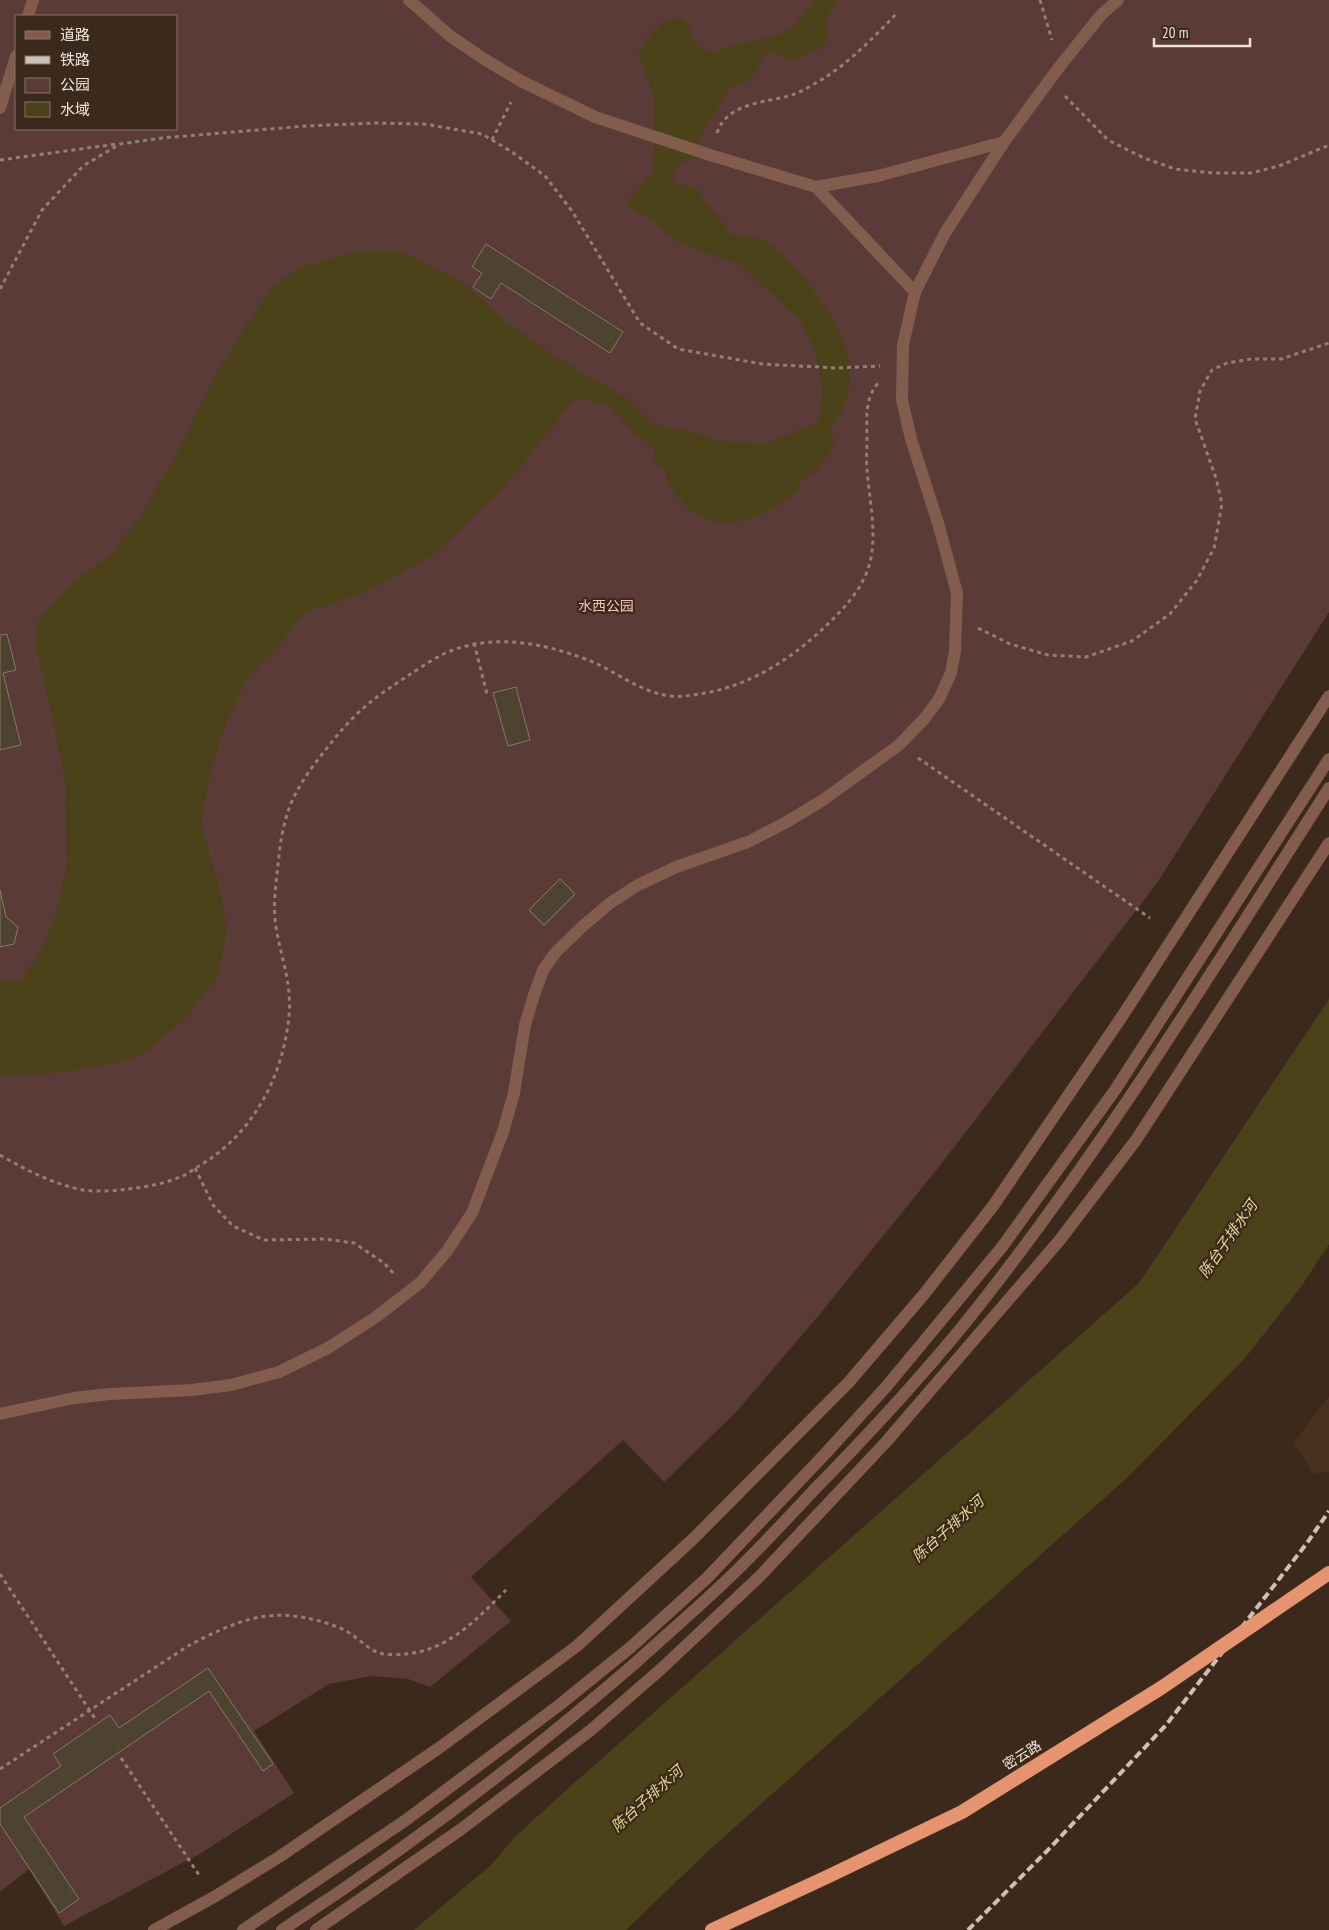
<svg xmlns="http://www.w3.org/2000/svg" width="1329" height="1930" font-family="'PT Sans Narrow','Noto Sans SC',sans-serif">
	<rect width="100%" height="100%" fill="#3b2a1c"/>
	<path fill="#48321f" d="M1329,1396V1472L1311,1473L1306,1461L1293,1443Z"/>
	<path fill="#5a3b38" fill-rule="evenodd" d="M0,0H1329V612L1157,883L938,1168L820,1314L737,1411L664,1482L623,1440L471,1577L511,1621L430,1687L408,1679L371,1676L329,1684L254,1731L294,1793L203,1852L64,1926L29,1869L0,1892ZM16,16H176V129H16Z"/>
	<g fill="#4b4219">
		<path d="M814,0H837L824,25L830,37L820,49L789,62L783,55L769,52L762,58L758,69L750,80L728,89L698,143V158L678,164L672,179L677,185L690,186L698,189L705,203L723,222L731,234C740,236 752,236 761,240C795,255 843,325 849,361C853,385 846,411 830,429L835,441L825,460L813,473L800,482L797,493C785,498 779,506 768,511C736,527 706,529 681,500C673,491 665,483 666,470L660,468L653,458L655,450L651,445L635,434L610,406L581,398L573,401L503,488L435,554L366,592L304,613L275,650L249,675L226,724L209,778L201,824L220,889L227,930L219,974L191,1012L151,1049L126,1061L55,1073L7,1075L0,1073V979L5,981L22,979L40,953L55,916L67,866L65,778L42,672L35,646L39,620L73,582L109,556L141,516L182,444L216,373L271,288L298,268L356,252L400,251L464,283L508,323L556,357L629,400L652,424L684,430L727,442L766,443L818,423L823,391L814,347L801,322L743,266L681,244L650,219L625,206L653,171L654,95L638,54L646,39L664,21L681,17L689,25L696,45L713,53C737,40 764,42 785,32C798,25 806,12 814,0Z"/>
		<path d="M1329,999V1244L1301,1287L1245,1358L1128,1477L707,1852L626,1930H414L491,1865L516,1836L563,1793L1139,1283Z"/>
	</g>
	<g fill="#4e4330" stroke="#867a65">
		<path d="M486,244L623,332L610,353L501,283L491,299L473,287L482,273L472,267Z"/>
		<path d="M7,634L16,670L3,673L21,745L0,750V635Z"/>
		<path d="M516,687L530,740L508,746L493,693Z"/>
		<path d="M560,879L575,894L544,925L529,910Z"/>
		<path d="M0,890L6,917L18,927L14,944L0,947Z"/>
		<path d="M208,1668L273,1764L263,1771L209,1691L24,1817L79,1899L59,1913L0,1824V1808L61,1766L53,1754L110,1715L119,1728Z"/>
	</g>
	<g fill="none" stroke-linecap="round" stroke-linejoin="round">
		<g stroke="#8f8175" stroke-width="3" stroke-dasharray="4 4" stroke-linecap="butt">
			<path d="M1040,0L1052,40"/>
			<path d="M1065,96L1108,140L1144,158L1175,169L1213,173H1251L1279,166L1329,145"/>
			<path d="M717,133C727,102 766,103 792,95C803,91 816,83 826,77C853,59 876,35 898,12"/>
			<path d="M492,140L511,102"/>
			<path d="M0,160L117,144"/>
			<path d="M0,289L42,210L83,166L120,144L162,138L306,126L375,123L424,124L482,134L512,152L545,176L572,211L640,323L678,349L762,364L837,368L880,366"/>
			<path d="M978,628L1010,644L1048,655L1086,657L1132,641L1170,614L1197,580L1214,548L1222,504L1216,478L1195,419L1200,391L1212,370L1227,363L1251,359H1281L1329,343"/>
			<path d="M474,643L487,694"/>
			<path d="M918,758L1150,918"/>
			<path d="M0,1155C26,1170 53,1184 83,1190C97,1192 114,1191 128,1189C145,1187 164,1184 180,1177C187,1175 193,1169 199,1166C253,1134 283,1077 289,1016C292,983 281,958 276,927C273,910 275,891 277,874C279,857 280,839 285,822C292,790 315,763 335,738C356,712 375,697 403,679C417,670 432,659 448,652C494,633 543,643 588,660C616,671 639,692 670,696C678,697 685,696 693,695C748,688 791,660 830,622C845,607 858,593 866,574C880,541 869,502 867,469C866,459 867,449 867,439C867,419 864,398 879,382"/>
			<path d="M195,1168L213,1205L233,1226L264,1240L324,1239L354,1243L384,1263L394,1274"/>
			<path d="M0,1574L96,1720"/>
			<path d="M121,1758L201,1878"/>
			<path d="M0,1769L188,1646C220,1629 256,1611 293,1616C311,1618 331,1623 348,1632C358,1638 368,1649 379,1653C387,1655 398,1655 406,1654C449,1650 477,1619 506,1590"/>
		</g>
		<g stroke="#825d4e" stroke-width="12">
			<path d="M409,0L450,36L484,59L521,81L595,117L710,155L816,187L878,176L1004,142"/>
			<path d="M28,16L33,0"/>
			<path d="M0,108L16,56"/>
			<path d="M816,187L915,292"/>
			<path d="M0,1414L74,1398L110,1394L192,1390L231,1385L279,1372L328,1348L376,1317L420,1283L447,1251L472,1213L503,1132L514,1093L525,1025L534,995L543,970L556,952L583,926L610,903L638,885L676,867L748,842L785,823L823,800L899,745L925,718L939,699L951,673L955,651L957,593L938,523L911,439L902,400L903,345L915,292L945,233L1004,142L1060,66L1101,15L1118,0"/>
		</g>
		<g stroke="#825d4e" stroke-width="12">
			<path d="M154,1930L214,1897L279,1857L439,1748L577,1646L693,1539L849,1382L925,1293L993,1206L1125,1012L1329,696"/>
			<path d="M243,1930L406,1820L558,1706L631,1647L707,1578L825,1454L886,1387L1002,1247L1115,1090L1329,759"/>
			<path d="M282,1930C405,1850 522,1761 633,1665C666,1635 700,1606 732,1575C760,1548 787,1519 814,1490C865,1438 915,1384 962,1327C1098,1158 1212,971 1329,788"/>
			<path d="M316,1930L460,1830L591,1730L661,1669L760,1576L886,1442L1059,1241L1136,1140L1329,843"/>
		</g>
		<path stroke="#cdc1b7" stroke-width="4" stroke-dasharray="8 4" stroke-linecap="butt" d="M968,1930L1048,1850L1166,1725L1307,1543L1329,1511"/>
		<path stroke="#e69370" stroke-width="14" d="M712,1930L829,1876L962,1812L1161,1688L1329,1573"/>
	</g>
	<g text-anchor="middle" stroke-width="4.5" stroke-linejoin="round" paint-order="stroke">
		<g font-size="14" fill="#fcbeb8" stroke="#3b2a1c">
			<text x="606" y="611">水西公园</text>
		</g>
		<g font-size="14" fill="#eee3da" stroke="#3b2a1c">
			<text transform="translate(1022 1755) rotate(-32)" y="5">密云路</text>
		</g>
		<g font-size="15" font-style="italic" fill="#e6d892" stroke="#3b2a1c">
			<text transform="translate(1228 1239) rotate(-55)" y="5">陈台子排水河</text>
			<text transform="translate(948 1529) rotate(-42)" y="5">陈台子排水河</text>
			<text transform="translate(647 1799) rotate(-42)" y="5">陈台子排水河</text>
		</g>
	</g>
	<rect x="15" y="15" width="162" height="115" fill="#3b2a1c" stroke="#837468"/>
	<rect x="25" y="31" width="25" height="8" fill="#825d4e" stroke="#837468"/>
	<text x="60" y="40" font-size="15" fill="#eee3da">道路</text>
	<rect x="25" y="56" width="25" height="8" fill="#cdc1b7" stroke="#837468"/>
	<text x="60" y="65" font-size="15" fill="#eee3da">铁路</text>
	<rect x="25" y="78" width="25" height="15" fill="#5a3b38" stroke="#837468"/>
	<text x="60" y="90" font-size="15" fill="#eee3da">公园</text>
	<rect x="25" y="102" width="25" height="15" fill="#4b4219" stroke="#837468"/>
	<text x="60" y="115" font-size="15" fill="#eee3da">水域</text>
	<path d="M1154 38v8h96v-8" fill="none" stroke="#eee3da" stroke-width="2.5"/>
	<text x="1162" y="38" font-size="15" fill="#eee3da" stroke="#3b2a1c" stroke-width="4" paint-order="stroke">20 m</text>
</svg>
